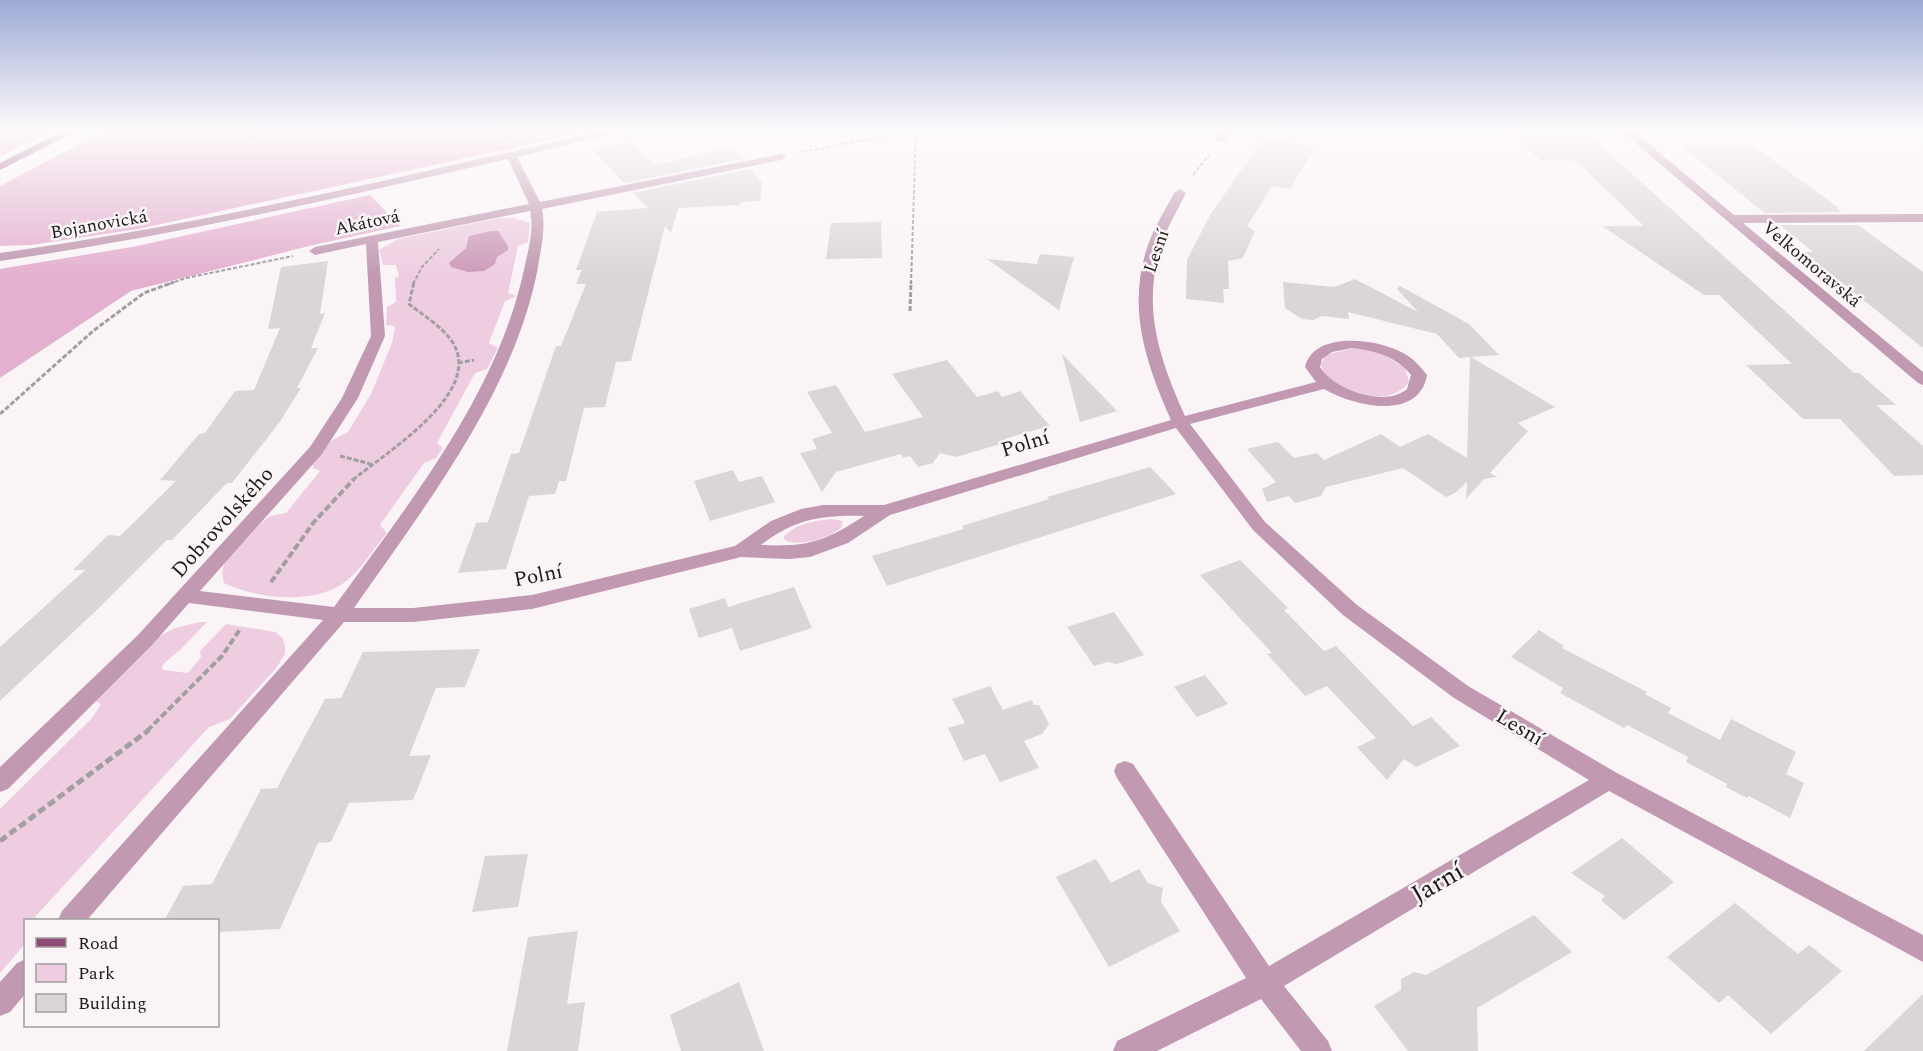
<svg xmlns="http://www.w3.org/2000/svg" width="1923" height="1051" font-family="Spectral,serif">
	<rect width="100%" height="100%" fill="#faf4f7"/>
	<g fill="#eecde0">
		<path d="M499,218H514L530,223L528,242L518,246L508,293L517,296L505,301L489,343L498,348L487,369L475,373L437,443L443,448L436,458L424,463L380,525L387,533C374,548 361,570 345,582C315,605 257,599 224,583L222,574L224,564L261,523L270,516L286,513L320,471L313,468V464L331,441L348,432L371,394L392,343L395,328L394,326L386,325L387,307L396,302L395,278L399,276L396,265H383L379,250L398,239Z"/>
		<path d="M1353,348L1381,353L1405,368L1409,382C1395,401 1367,399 1347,391C1339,387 1331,379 1324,374L1321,364L1326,355Z"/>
		<path d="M831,519L843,521L841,528C827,539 804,546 786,541L783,538C793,524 815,521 831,519Z"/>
		<path d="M200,622H207L180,650L163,664L162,670L188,673L201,657L200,651L226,624L275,632L282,637L285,645V654L277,667L230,719L209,727L35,917L37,920H26L25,944L0,973V809L92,718L101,704L92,699L150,641L175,628Z"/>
	</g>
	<g fill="#e3b1cf">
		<path d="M0,129H56L0,156Z"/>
		<path d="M108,129H600L138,229L31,245L0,246V186Z"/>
		<path d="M370,195L400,226L313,245L131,291L0,378V269L132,247Z"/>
	</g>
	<path fill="#cc9bb8" d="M491,231H498L508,246V250L497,257L495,264L484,271L468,272L451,267L449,263L466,248L469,236Z"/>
	<g fill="#dbd5d8">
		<path d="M1507,129H1582L1854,373H1859L1896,405H1876L1923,446V475L1894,476L1840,419H1803L1746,365L1792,364L1719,295H1704L1602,226H1644L1576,161L1540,160Z"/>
		<path d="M1267,138L1315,147L1290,189L1272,186L1247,226L1255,231L1243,258L1228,261L1229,289H1223L1224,303L1186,299L1187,260L1210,215L1263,139Z"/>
		<path d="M630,142L655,165L732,147L742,159L624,183L593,150Z"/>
		<path d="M1680,145H1752L1839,208H1836L1841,212L1765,213Z"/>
		<path d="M750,169L762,183L760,201L741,202L740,205L678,208L671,233L665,226L631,361L616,362L605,407L584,408L566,481H559L555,494L529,496L506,569L458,573L476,523L488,522L511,454L519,453L556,346H561L586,284H576L582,270H576L597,212L648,208L633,193Z"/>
		<path d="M881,222L882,258L826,259L831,223Z"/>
		<path d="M1780,225H1858L1923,272V348L1804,252H1813Z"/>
		<path d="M1040,254L1074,257L1059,310L987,259L1037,264Z"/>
		<path d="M328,261L320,314L325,313L311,348H318L297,388H301L279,423L232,483H227L172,540H167L102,605L0,701V647L85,570H73L108,535L120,536L176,481L160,480L199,434L205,433L235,391L254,390L280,328L268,329L281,267Z"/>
		<path d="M1355,279L1418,312L1397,289L1400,286L1469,324L1499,355L1471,357L1555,407L1518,423L1528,431L1490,473L1497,477L1484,479L1466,499L1467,482L1455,493L1446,497L1403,468L1326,487L1321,496L1295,503L1289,496L1267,502L1262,489L1276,482L1247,449L1278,442L1294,458L1317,453L1324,460L1381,434L1400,447L1428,434L1467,458L1470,357L1459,358L1437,334L1348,312L1349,319L1322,316L1313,320L1302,319L1285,308L1283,282L1334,287Z"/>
		<path d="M1062,354L1117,411L1080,422Z"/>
		<path d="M947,360L977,397L998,391L1002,397L1020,391L1050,426L1004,439L1007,442L956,457L940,453L933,463L918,467L910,456L903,458L901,454L836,472L822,492L800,453L817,449L812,439L832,433L807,392L836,385L865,432L923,417L892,374Z"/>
		<path d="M1150,467L1176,494L887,586L872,556L964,529L962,526L1049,499L1047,497Z"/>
		<path d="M733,470L739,482L762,476L775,502L710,521L694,481Z"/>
		<path d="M1240,560L1288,608L1284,610L1324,651L1336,646L1413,726L1431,717L1460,746L1416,767L1404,759L1387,780L1357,747L1376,738L1327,686L1305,696L1267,654L1272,653L1200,575Z"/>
		<path d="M794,587L812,628L740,651L732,628L699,638L689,609L725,598L728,607Z"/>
		<path d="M1114,612L1144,655L1117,664L1108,662L1094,666L1067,627Z"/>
		<path d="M1539,630L1564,646L1562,648L1647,692L1645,694L1671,708L1668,713L1720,740L1731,719L1796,752L1786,774L1804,783L1790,818L1749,796L1747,798L1726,787L1727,784L1686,762L1688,757L1627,725L1624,728L1560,693L1563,688L1511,657Z"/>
		<path d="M480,649L465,687L436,688L409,756L431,755L413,800L349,803L331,842L318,843L280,929L218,932V921H164L183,886L212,884L261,789L277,788L325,699L341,698L363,652Z"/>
		<path d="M1205,675L1228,704L1197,717L1174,687Z"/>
		<path d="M990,686L1003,710L1032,700L1034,705H1039L1049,724L1042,734L1024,741L1039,768L1000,782L985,754L964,761L948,728L965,723L952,699Z"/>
		<path d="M1622,838L1674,882L1624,920L1601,900L1605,896L1571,873Z"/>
		<path d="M528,854L518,907L472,912L485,856Z"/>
		<path d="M1096,859L1111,883L1139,869L1148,883L1163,888L1161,902L1180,931L1109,967L1056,877Z"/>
		<path d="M1735,903L1798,954L1809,945L1842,971L1771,1034L1728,995L1719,1003L1667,957Z"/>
		<path d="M1534,915L1572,952L1477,1008L1478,1051H1408L1374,1006L1401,990V979L1414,972L1426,975Z"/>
		<path d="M578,931L567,1004L585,1002L578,1051H507L528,937Z"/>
		<path d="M739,982L764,1051H681L670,1015Z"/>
		<path d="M1923,994V1051H1864Z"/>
	</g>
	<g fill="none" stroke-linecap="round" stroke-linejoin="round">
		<g stroke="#a39ea0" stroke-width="2" stroke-dasharray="4 2" stroke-linecap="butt">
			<path d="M803,152L920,129"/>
			<path d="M1193,175L1209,155"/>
			<path d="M169,284L186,278L293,256"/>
			<path d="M413,284L422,267L439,249"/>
			<path d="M911,284L916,130"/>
		</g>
		<g stroke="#a39ea0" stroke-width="3" stroke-dasharray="5 2" stroke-linecap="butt">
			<path d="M910,311L911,282"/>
			<path d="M458,363L474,360"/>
			<path d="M0,414L93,331L144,293L174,282"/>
			<path d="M340,456L371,464"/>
			<path d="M353,480C383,454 484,394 453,343C443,327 424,316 409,304L414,282"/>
		</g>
		<g stroke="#a39ea0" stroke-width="4" stroke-dasharray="7 3" stroke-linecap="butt">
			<path d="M271,582L314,522L354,479"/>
			<path d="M147,731L222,656L241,628"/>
		</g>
		<path stroke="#a39ea0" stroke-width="5" stroke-dasharray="8 4" stroke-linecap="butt" d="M0,841L149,730"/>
		<g fill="#c199b1" fill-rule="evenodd">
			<path d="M611,129H631L517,157L540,202L781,154L787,157L781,160L542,209C546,229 541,247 538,267C515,391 425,506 354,608H413L532,595L735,546L771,521L801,509L823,505H884L1171,420C1145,361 1126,306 1149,242C1155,225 1166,209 1174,193L1180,189L1186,193C1178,209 1168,226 1162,243C1141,306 1159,358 1185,416L1316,382L1305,367C1314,330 1378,339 1403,353C1413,358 1420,366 1427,375C1419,422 1353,406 1324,389L1190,424L1265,522L1357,605L1468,686L1617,773L1923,935V962L1609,791L1284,986L1328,1041L1332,1051H1301L1261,999L1157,1051H1113L1117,1041L1246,978L1117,778L1114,771L1117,764L1125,761L1133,764L1269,966L1589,780L1454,698L1343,615L1253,530L1176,428L890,515L848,543L810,557L789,559L741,557L532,609L413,622H344L87,920H58L62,911L323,620L189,603L152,645L8,789L0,792V767L138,635L310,447L342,398L371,336L366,244L315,255L309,251L315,247L529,204L508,159C339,198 171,236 0,261V253C206,224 408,175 611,129ZM530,211C534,230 529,246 525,265C499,393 409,503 334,607L200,591L322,454L358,398L385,336L378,242ZM1352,348C1375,351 1396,356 1411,375L1407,389C1385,408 1334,390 1320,367L1322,359L1332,352ZM864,516C824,542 808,547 761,545C795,519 821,515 864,516Z"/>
			<path d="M1222,129H1232L1225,141L1221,142L1216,139Z"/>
			<path d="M1619,129H1631L1734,215L1923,214V222L1743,223L1923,372V385L1918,383Z"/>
			<path d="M26,959V993L10,1012L0,1016V982L17,963Z"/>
		</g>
		<path fill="#8f4a76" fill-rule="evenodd" d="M66,129H80L0,170V163Z"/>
	</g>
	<linearGradient id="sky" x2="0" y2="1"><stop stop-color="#9daad5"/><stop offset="0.47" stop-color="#fdfafb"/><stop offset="1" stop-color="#fdfafb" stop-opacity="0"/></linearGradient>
	<rect width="1923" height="276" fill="url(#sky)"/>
	<g text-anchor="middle" stroke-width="5" stroke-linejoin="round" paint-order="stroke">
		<g font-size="18" fill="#1c1a1b" stroke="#faf4f7">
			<text transform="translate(367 222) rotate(-12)" y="6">Akátová</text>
			<text transform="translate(99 224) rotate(-10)" y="6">Bojanovická</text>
			<text transform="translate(1156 251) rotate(-71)" y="6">Lesní</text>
			<text transform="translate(1812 264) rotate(40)" y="6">Velkomoravská</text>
		</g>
		<g font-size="21" fill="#1c1a1b" stroke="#faf4f7">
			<text transform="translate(1025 443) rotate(-17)" y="7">Polní</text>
			<text transform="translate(222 522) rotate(-48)" y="7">Dobrovolského</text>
			<text transform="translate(538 575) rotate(-11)" y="7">Polní</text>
			<text transform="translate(1520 727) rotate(31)" y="7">Lesní</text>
		</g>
		<g font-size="26" fill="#1c1a1b" stroke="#faf4f7">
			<text transform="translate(1437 882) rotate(-30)" y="9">Jarní</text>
		</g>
	</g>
	<rect x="24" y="919" width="195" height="108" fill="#faf4f7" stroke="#a19d9f" stroke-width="1.5"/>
	<rect x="36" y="938" width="30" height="9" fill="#8f4a76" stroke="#a19d9f" stroke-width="1.5"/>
	<text x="78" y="949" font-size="18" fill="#1c1a1b">Road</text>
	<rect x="36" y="964" width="30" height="18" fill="#eecde0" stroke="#a19d9f" stroke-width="1.5"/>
	<text x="78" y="979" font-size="18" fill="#1c1a1b">Park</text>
	<rect x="36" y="994" width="30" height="18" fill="#dbd5d8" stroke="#a19d9f" stroke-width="1.5"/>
	<text x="78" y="1009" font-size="18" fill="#1c1a1b">Building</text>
</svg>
